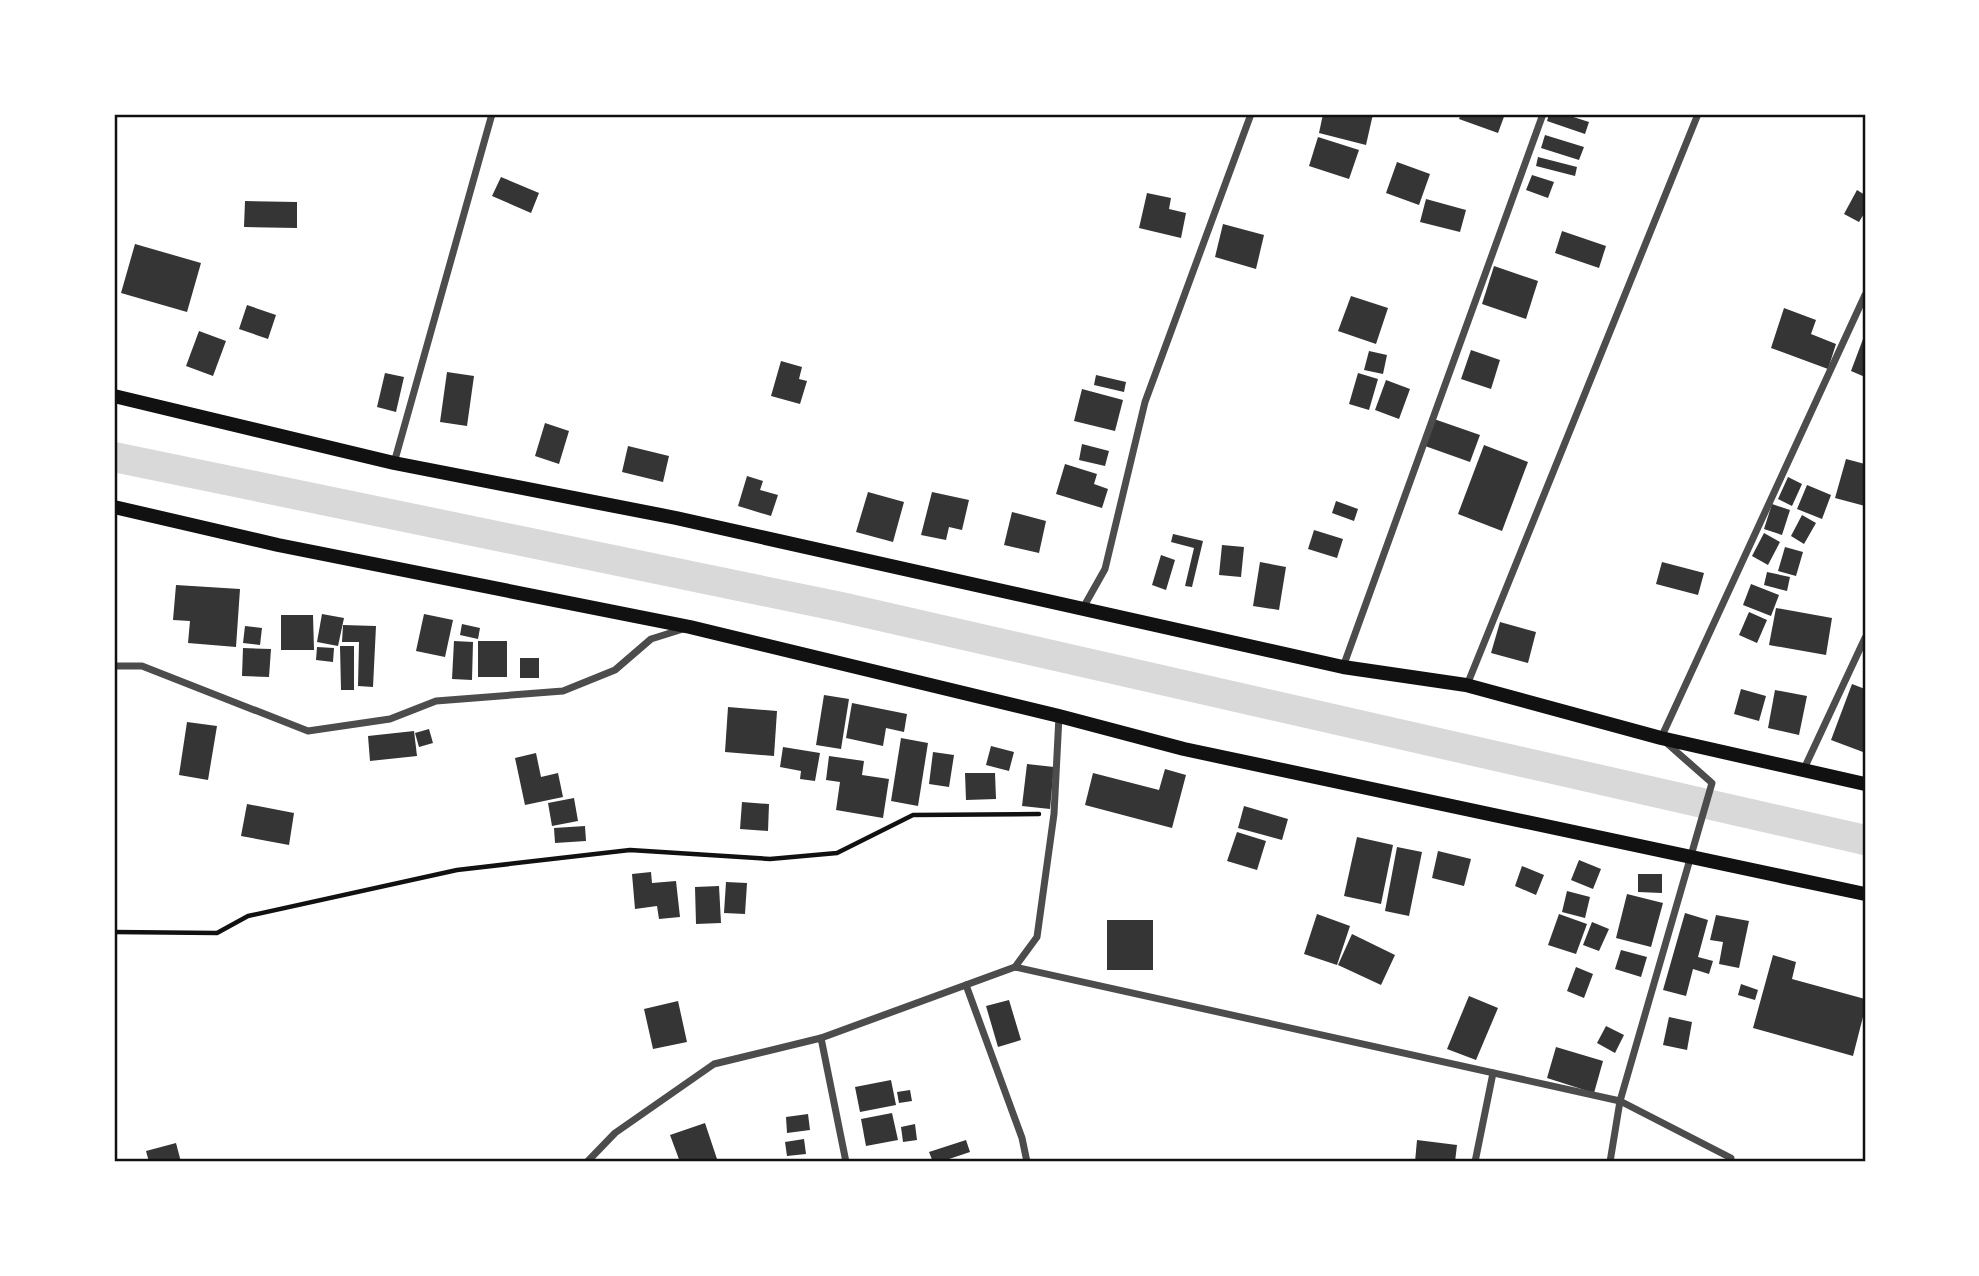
<svg xmlns="http://www.w3.org/2000/svg" width="1979" height="1276" font-family="'Source Sans 3',sans-serif">
	<rect width="100%" height="100%" fill="#fff"/>
	<g fill="none" stroke-linecap="round" stroke-linejoin="round">
		<path stroke="#d9d9d9" stroke-width="30" d="M114,457L841,607L1865,840"/>
	</g>
	<g fill="#353535">
		<path d="M1323,114H1373L1366,145L1319,133Z"/>
		<path d="M1461,114H1505L1498,133L1459,119Z"/>
		<path d="M1549,114H1564L1589,122L1585,134L1547,121Z"/>
		<path d="M1545,135L1584,147L1579,160L1541,148Z"/>
		<path d="M1318,137L1359,150L1349,179L1309,166Z"/>
		<path d="M1538,157L1577,167L1575,176L1536,166Z"/>
		<path d="M1397,162L1430,174L1419,205L1386,193Z"/>
		<path d="M1532,175L1554,182L1548,198L1526,190Z"/>
		<path d="M501,177L539,193L531,213L492,196Z"/>
		<path d="M1857,190L1865,195V212L1859,222L1844,214Z"/>
		<path d="M1147,193L1171,198L1169,209L1186,213L1181,238L1139,228Z"/>
		<path d="M1426,199L1466,210L1460,232L1420,222Z"/>
		<path d="M245,201L297,202V228L244,227Z"/>
		<path d="M1223,224L1264,235L1256,269L1215,257Z"/>
		<path d="M1562,231L1606,246L1599,268L1555,253Z"/>
		<path d="M135,244L201,263L187,312L121,293Z"/>
		<path d="M1494,266L1538,281L1526,319L1482,304Z"/>
		<path d="M1351,296L1388,308L1376,344L1338,331Z"/>
		<path d="M247,305L276,315L268,339L239,329Z"/>
		<path d="M1784,308L1816,320L1811,334L1836,344L1828,369L1771,348Z"/>
		<path d="M199,331L226,341L213,376L186,366Z"/>
		<path d="M1863,339L1865,340V377L1851,371Z"/>
		<path d="M1471,350L1500,360L1491,389L1461,379Z"/>
		<path d="M1369,351L1387,355L1383,374L1364,370Z"/>
		<path d="M781,361L802,367L799,379L807,381L800,404L771,396Z"/>
		<path d="M447,372L474,376L467,426L440,422Z"/>
		<path d="M385,373L404,377L396,412L377,407Z"/>
		<path d="M1358,373L1378,379L1369,410L1349,404Z"/>
		<path d="M1096,375L1126,382L1124,392L1094,385Z"/>
		<path d="M1386,380L1410,389L1399,419L1375,410Z"/>
		<path d="M1082,389L1123,400L1115,431L1074,421Z"/>
		<path d="M1434,419L1480,435L1470,462L1425,446Z"/>
		<path d="M545,423L569,431L559,464L535,456Z"/>
		<path d="M1082,444L1109,451L1105,466L1079,460Z"/>
		<path d="M1484,445L1528,462L1502,531L1458,514Z"/>
		<path d="M628,446L669,456L663,482L622,472Z"/>
		<path d="M1846,459L1865,464V506L1835,498Z"/>
		<path d="M1065,464L1097,474L1094,484L1108,489L1102,508L1056,494Z"/>
		<path d="M747,476L763,481L760,490L778,495L771,516L738,506Z"/>
		<path d="M1788,477L1802,484L1792,506L1778,499Z"/>
		<path d="M1807,485L1831,495L1822,519L1797,509Z"/>
		<path d="M868,492L904,502L893,542L856,532Z"/>
		<path d="M932,492L969,500L962,530L949,527L946,540L921,535Z"/>
		<path d="M1336,501L1358,509L1354,521L1332,513Z"/>
		<path d="M1772,504L1790,510L1782,535L1764,529Z"/>
		<path d="M1012,512L1046,521L1039,553L1004,545Z"/>
		<path d="M1802,515L1816,523L1804,544L1791,536Z"/>
		<path d="M1314,530L1343,539L1337,558L1308,549Z"/>
		<path d="M1764,533L1780,542L1768,565L1752,556Z"/>
		<path d="M1173,534L1203,541L1192,587L1185,586L1194,548L1171,542Z"/>
		<path d="M1222,545L1244,547L1241,577L1219,575Z"/>
		<path d="M1785,547L1803,552L1796,576L1778,571Z"/>
		<path d="M1161,555L1175,560L1166,590L1152,585Z"/>
		<path d="M1260,562L1286,567L1279,610L1253,606Z"/>
		<path d="M1662,562L1704,573L1698,595L1656,584Z"/>
		<path d="M1767,572L1790,577L1787,591L1764,585Z"/>
		<path d="M1751,584L1779,595L1771,616L1743,605Z"/>
		<path d="M176,585L240,589L236,647L188,643L190,621L173,620Z"/>
		<path d="M1776,608L1832,618L1826,655L1769,645Z"/>
		<path d="M1749,612L1767,620L1757,643L1739,635Z"/>
		<path d="M322,614L344,618L338,646L317,642Z"/>
		<path d="M424,614L453,620L445,657L416,651Z"/>
		<path d="M281,615H313L314,650H281Z"/>
		<path d="M1500,622L1536,632L1528,663L1491,653Z"/>
		<path d="M462,624L480,628L478,639L460,635Z"/>
		<path d="M343,625L376,626L373,687L358,686L359,642H342Z"/>
		<path d="M245,626L262,628L260,645L243,643Z"/>
		<path d="M454,641L473,642L472,680L452,679Z"/>
		<rect x="478" y="641" width="29" height="36"/>
		<path d="M340,646H354V690H341Z"/>
		<path d="M317,647L334,648L333,662L316,660Z"/>
		<path d="M243,648L271,649L269,677L242,676Z"/>
		<rect x="520" y="658" width="19" height="20"/>
		<path d="M1852,684L1865,689V745L1863,752L1831,740Z"/>
		<path d="M1741,689L1766,696L1759,721L1734,714Z"/>
		<path d="M1775,690L1807,696L1799,735L1768,728Z"/>
		<path d="M824,695L849,699L841,749L816,745Z"/>
		<path d="M852,703L907,714L904,732L886,728L883,746L846,738Z"/>
		<path d="M728,707L777,711L774,756L725,752Z"/>
		<path d="M187,722L217,726L208,780L179,775Z"/>
		<path d="M429,729L433,743L419,747L415,733Z"/>
		<path d="M414,731L417,756L370,761L368,736Z"/>
		<path d="M901,738L928,743L918,806L891,801Z"/>
		<path d="M991,746L1014,752L1009,771L986,765Z"/>
		<path d="M783,747L820,753L815,781L800,779L801,771L780,767Z"/>
		<path d="M933,752L954,755L949,787L929,784Z"/>
		<path d="M536,753L541,777L558,773L563,797L525,805L515,758Z"/>
		<path d="M829,756L864,761L862,775L889,779L883,818L836,810L840,782L826,780Z"/>
		<path d="M1027,764L1054,767L1050,809L1022,806Z"/>
		<path d="M1165,769L1186,775L1172,828L1085,805L1093,773L1159,790Z"/>
		<path d="M965,773H995L996,799L966,800Z"/>
		<path d="M574,798L578,821L552,826L548,803Z"/>
		<path d="M742,802L769,804L768,831L740,829Z"/>
		<path d="M247,804L294,813L289,845L241,836Z"/>
		<path d="M1244,806L1288,819L1282,840L1238,828Z"/>
		<path d="M585,826L586,841L555,843L554,828Z"/>
		<path d="M1237,832L1266,841L1257,870L1227,861Z"/>
		<path d="M1357,837L1393,845L1381,904L1344,896Z"/>
		<path d="M1397,847L1422,852L1409,916L1385,911Z"/>
		<path d="M1438,851L1471,859L1464,886L1432,878Z"/>
		<path d="M1579,860L1601,869L1593,889L1571,880Z"/>
		<path d="M1522,866L1544,875L1536,895L1515,886Z"/>
		<path d="M651,872L652,883L676,881L680,917L659,919L657,906L635,909L632,874Z"/>
		<path d="M1638,874H1662V893L1638,892Z"/>
		<path d="M726,882L747,883L745,914L724,913Z"/>
		<path d="M719,886L721,923L696,924L695,887Z"/>
		<path d="M1567,891L1590,897L1585,918L1562,912Z"/>
		<path d="M1627,894L1663,903L1651,947L1616,938Z"/>
		<path d="M1685,913L1708,920L1698,957L1713,961L1709,974L1693,969L1686,996L1663,990Z"/>
		<path d="M1317,914L1350,926L1337,965L1304,954Z"/>
		<path d="M1559,914L1587,924L1576,954L1548,945Z"/>
		<path d="M1716,915L1749,921L1739,968L1719,964L1723,942L1710,940Z"/>
		<rect x="1107" y="920" width="46" height="50"/>
		<path d="M1592,922L1609,929L1599,951L1583,945Z"/>
		<path d="M1352,934L1395,955L1381,985L1338,965Z"/>
		<path d="M1621,950L1647,957L1641,977L1615,969Z"/>
		<path d="M1773,955L1796,962L1792,979L1865,999V1009L1853,1056L1753,1028Z"/>
		<path d="M1576,967L1593,974L1584,998L1567,991Z"/>
		<path d="M1741,984L1758,990L1755,1000L1738,995Z"/>
		<path d="M1469,996L1498,1008L1476,1060L1447,1049Z"/>
		<path d="M1009,1000L1021,1040L998,1047L986,1006Z"/>
		<path d="M678,1001L687,1042L653,1049L644,1009Z"/>
		<path d="M1669,1017L1692,1022L1687,1050L1663,1045Z"/>
		<path d="M1606,1026L1624,1035L1615,1053L1597,1043Z"/>
		<path d="M1556,1047L1603,1061L1594,1093L1547,1078Z"/>
		<path d="M891,1080L896,1105L860,1112L855,1087Z"/>
		<path d="M910,1090L912,1101L899,1103L897,1092Z"/>
		<path d="M892,1113L898,1140L866,1146L861,1119Z"/>
		<path d="M808,1114L810,1130L787,1133L786,1117Z"/>
		<path d="M705,1123L717,1159L707,1162H680L670,1135Z"/>
		<path d="M915,1124L917,1140L903,1142L901,1127Z"/>
		<path d="M804,1139L806,1154L787,1156L785,1142Z"/>
		<path d="M966,1140L970,1152L940,1162H933L929,1152Z"/>
		<path d="M1417,1140L1457,1145L1455,1162H1415Z"/>
		<path d="M176,1143L181,1162H149L146,1151Z"/>
	</g>
	<g fill="none" stroke-linecap="round" stroke-linejoin="round">
		<path stroke="#111" stroke-width="4.5" d="M114,932L217,933L248,916L457,870L630,850L770,859L837,853L913,815L1039,814"/>
		<g stroke="#4c4c4c" stroke-width="7">
			<path d="M394,463L492,114"/>
			<path d="M1083,608L1105,569L1145,402L1251,114"/>
			<path d="M114,666H142L308,731L390,719L436,701L563,691L615,670L651,639L683,629"/>
			<path d="M1343,667L1543,114"/>
			<path d="M1467,685L1698,114"/>
			<path d="M1803,771L1865,638"/>
			<path d="M1015,967L1620,1101L1731,1158L1730,1162"/>
			<path d="M966,985L1022,1138L1027,1162"/>
			<path d="M587,1162L615,1133L714,1064L821,1038"/>
			<path d="M846,1162L821,1038L1015,967L1037,937L1054,814L1059,716"/>
			<path d="M1475,1162L1493,1073"/>
			<path d="M1610,1162L1620,1101L1712,783L1661,738L1865,295"/>
		</g>
		<g stroke="#111" stroke-width="14">
			<path d="M114,396L394,463L676,518L1343,667L1466,685L1661,738L1865,784"/>
			<path d="M114,507L278,545L690,627L1059,716L1184,749L1865,894"/>
		</g>
	</g>
	<rect width="1979" height="1276" fill="none" stroke="#ffffff" stroke-width="231"/>
	<rect x="116" y="116" width="1748" height="1044" fill="none" stroke="#111" stroke-width="2.5"/>
</svg>
